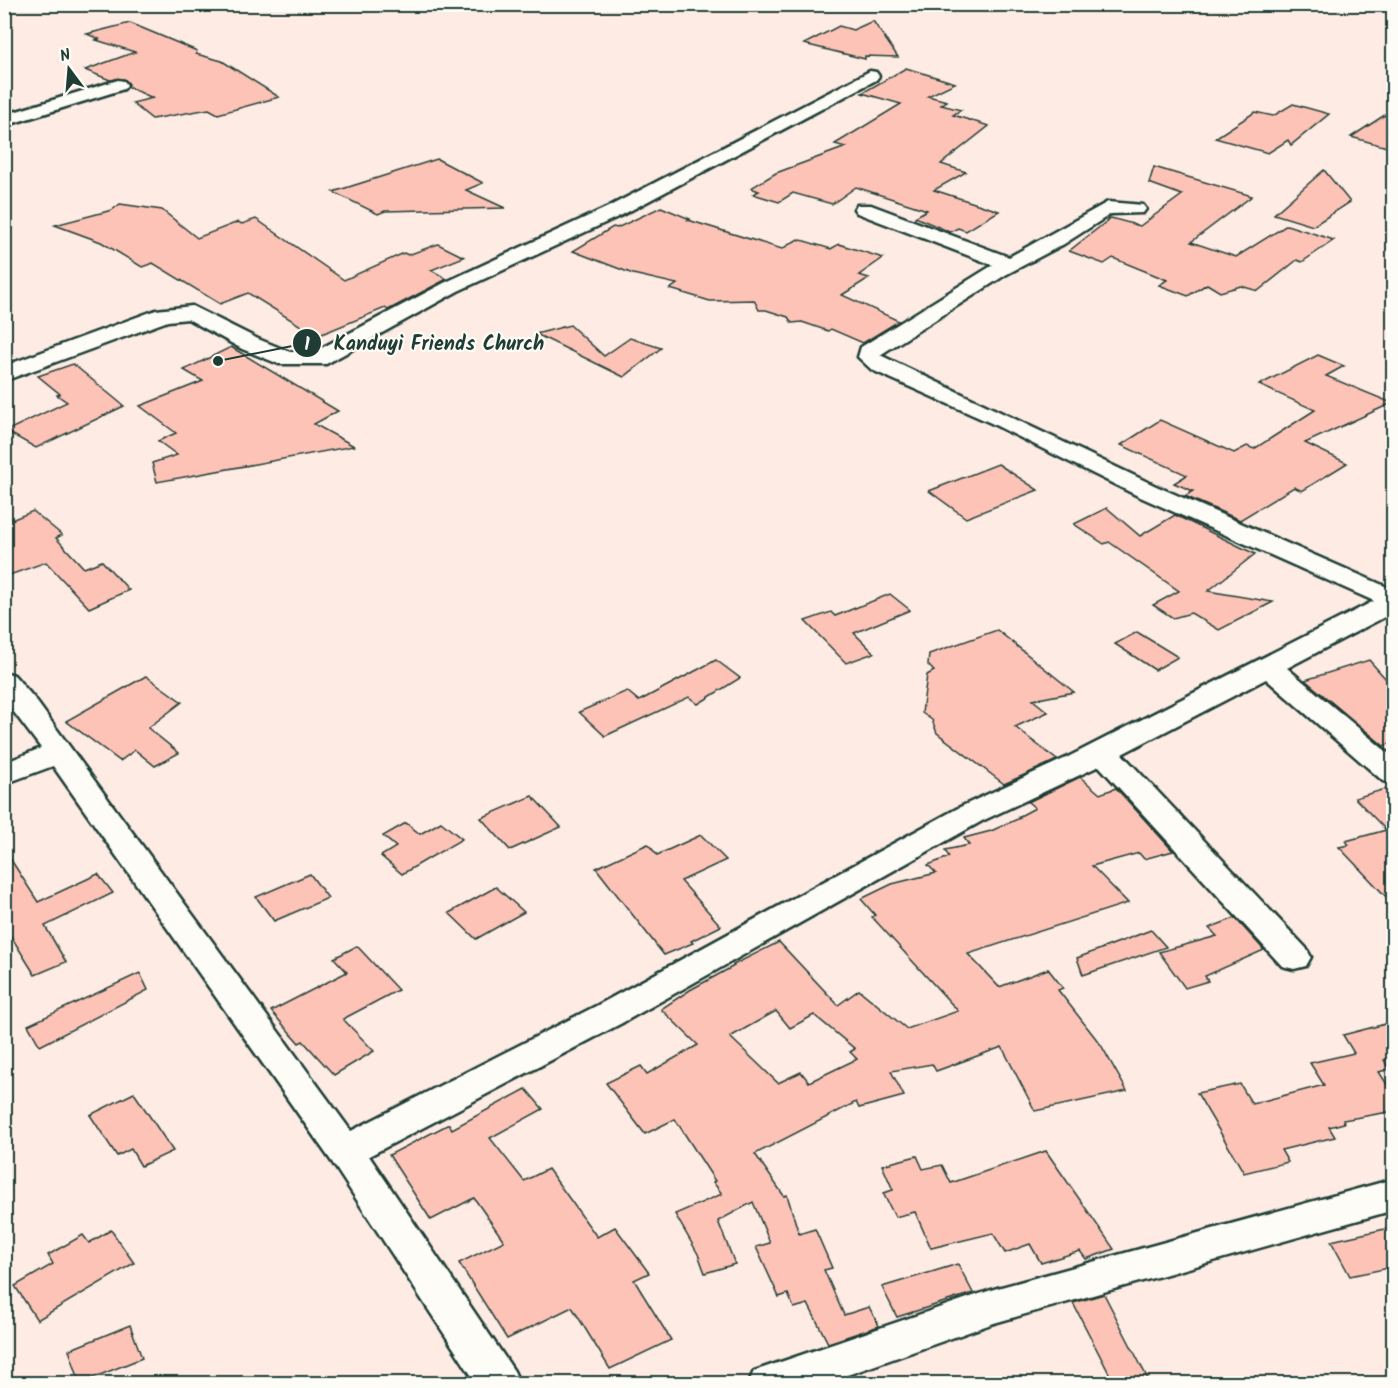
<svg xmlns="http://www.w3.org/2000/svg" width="1398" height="1388" font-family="Kalam,sans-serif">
	<rect width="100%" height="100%" fill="#fdebe4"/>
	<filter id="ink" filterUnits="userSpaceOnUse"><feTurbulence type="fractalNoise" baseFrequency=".0167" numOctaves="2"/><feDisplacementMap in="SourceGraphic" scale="12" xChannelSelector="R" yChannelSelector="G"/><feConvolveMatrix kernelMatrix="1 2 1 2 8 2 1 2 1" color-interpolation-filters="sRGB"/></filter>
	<g filter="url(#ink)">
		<g fill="#fec3b7" stroke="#1f3d34" stroke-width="1.5" fill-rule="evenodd">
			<path d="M873,21L898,57L865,56V59L804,44L839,26L853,30Z"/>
			<path d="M130,23L197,51L196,54L222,61L279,97L218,114L209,109L152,119L132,103L153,98L128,87L129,84L124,79L110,80L85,70L135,52L96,40L99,39L87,34Z"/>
			<path d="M906,68L955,83L928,96L947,101L941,105L961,110L953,115L989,126L941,164L966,172L934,190L999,211L966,231L958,228L950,232L915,217L927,210L856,187L832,204L793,193L779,202L753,194L759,191L751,188L776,173L846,147L835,144L901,104L862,93Z"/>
			<path d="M1293,104L1329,114L1291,145L1288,140L1268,153L1215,138L1255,112L1273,116Z"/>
			<path d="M1394,109V149L1351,137Z"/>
			<path d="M437,159L483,183L466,190L505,208L385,211L378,214L333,192Z"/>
			<path d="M1154,167L1252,196L1191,242L1236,257L1287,225L1334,240L1302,262L1297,260L1258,291L1241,286L1220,292L1207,284L1188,296L1159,285L1167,280L1113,258L1104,264L1069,251L1111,218L1140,226L1182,195L1149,183Z"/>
			<path d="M1324,170L1350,202L1313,226L1274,214Z"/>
			<path d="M120,204L162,210L197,238L238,222L242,224L256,219L344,280L404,253L408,255L438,244L464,257L431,270L447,279L388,310L385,308L317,336L248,293L220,304L153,263L142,267L101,242L55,225L112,210Z"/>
			<path d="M661,207L690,219L688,220L782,249L798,239L831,249L839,244L883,258L859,275L869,278L842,295L899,321L863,343L831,329L828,331L802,322L792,323L788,317L766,310H759L754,300L710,301L670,289L677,284L633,274L573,251L613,227L617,228Z"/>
			<path d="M570,325L604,356L630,338L661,348L624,377L536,334Z"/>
			<path d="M231,347L338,411L314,424L354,446L157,482L152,463L177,455L158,441L176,433L140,406L203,381L184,370Z"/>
			<path d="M1318,355L1344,366L1326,376L1392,403L1305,443L1347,463L1302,491L1294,487L1240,520L1185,496L1193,491L1174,483L1187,475L1121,445L1160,420L1234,453L1247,446L1254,449L1315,410L1259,385Z"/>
			<path d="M73,364L124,406L36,448L6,431L67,402L57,395L60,394L38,376Z"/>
			<path d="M998,464L1038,490L966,518L929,491Z"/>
			<path d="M1107,508L1140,536L1175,515L1255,554L1208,591L1273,602L1219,630L1191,613L1173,618L1153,605L1179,591L1109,542L1104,544L1074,524Z"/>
			<path d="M33,511L62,535L56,538L84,568L102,561L129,590L89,608L46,562L4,577V523Z"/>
			<path d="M890,594L910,610L854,633L874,653L846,663L805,621L831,612L835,616Z"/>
			<path d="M997,630L1074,692L1033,700L1048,712L1015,727L1057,760L1004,784L937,733L932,720L922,713L927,675L934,671L928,665L929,654Z"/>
			<path d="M1137,632L1178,657L1155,670L1115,644Z"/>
			<path d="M716,660L740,678L698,704L689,697L605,736L579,712L627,691L639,701Z"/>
			<path d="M1369,660L1394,688V742L1384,746L1305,680Z"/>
			<path d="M146,676L182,702L148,728L179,753L155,766L135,750L120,761L66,721Z"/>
			<path d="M1080,777L1100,794L1116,788L1173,851L1144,859L1139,853L1092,866L1128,903L968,954L999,987L1048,969L1063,988L1058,990L1101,1045L1127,1091L1035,1111L1002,1047L936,1071L932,1064L891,1071L904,1096L859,1108L856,1102L755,1154L784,1196L787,1195L799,1234L815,1229L832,1268L824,1270L844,1315L869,1307L879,1326L828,1343L808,1304L794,1308L788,1294L779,1297L756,1247L770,1243L753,1202L718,1221L735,1264L705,1273L698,1254L675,1214L722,1194L713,1182L715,1181L675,1119L645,1134L606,1083L641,1066L647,1074L698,1045L661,1009L690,990L734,966L733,965L779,942L838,1005L859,990L907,1029L958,1011L872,917L875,915L861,899L892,884L936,873L928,865L949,857L945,850L969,845L964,838L991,831L1020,818L1018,817L1035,808L1028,802ZM776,1011L790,1028L814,1015L855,1049L850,1052L857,1059L809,1082L801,1072L778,1083L730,1037Z"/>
			<path d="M1385,789L1394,797V905L1339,847L1349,845L1346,841L1386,830L1355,798Z"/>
			<path d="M532,796L561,827L510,850L481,818Z"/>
			<path d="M441,822L462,839L402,874L381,856L396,847L383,836L406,823L420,834Z"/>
			<path d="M701,835L726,860L681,881L721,926L691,941L693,943L664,955L596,868L648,844L657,855Z"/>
			<path d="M4,849L38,902L98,874L113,893L45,926L66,962L35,975L4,925Z"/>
			<path d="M310,874L328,898L274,921L256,897Z"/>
			<path d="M496,887L524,912L476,939L449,913Z"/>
			<path d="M1235,918L1264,950L1205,976L1208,981L1185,988L1159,952L1217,936L1209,928Z"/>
			<path d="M1151,930L1166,947L1083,975L1077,958Z"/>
			<path d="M357,946L398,990L343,1019L374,1051L334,1075L303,1041L299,1043L271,1011L347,972L334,958Z"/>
			<path d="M140,973L148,990L40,1046L28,1025Z"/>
			<path d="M1393,1022V1058L1384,1060L1389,1069L1379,1072L1394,1095V1111L1343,1120L1344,1123L1329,1127L1335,1137L1281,1150L1288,1162L1244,1173L1197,1093L1240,1084L1252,1104L1324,1085L1310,1063L1354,1053L1343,1035Z"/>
			<path d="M526,1089L543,1109L490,1138L524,1181L548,1169L597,1237L615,1227L649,1273L634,1280L671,1340L610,1369L572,1307L507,1339L459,1263L504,1241L474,1198L431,1220L389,1155L449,1124L452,1129Z"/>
			<path d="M134,1093L173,1151L141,1166L131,1149L117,1156L90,1115Z"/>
			<path d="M1046,1151L1114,1249L1086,1259L1080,1251L1041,1263L1030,1244L1005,1253L993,1233L931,1248L915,1212L895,1217L883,1193L893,1190L882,1165L917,1156L923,1169L942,1165L951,1183Z"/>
			<path d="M1394,1227V1267L1350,1276L1331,1241Z"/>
			<path d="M111,1230L134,1263L37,1320L15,1286L53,1264L48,1255L83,1235L89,1243Z"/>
			<path d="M958,1264L973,1293L897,1317L882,1287Z"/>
			<path d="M1104,1294L1150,1383H1114L1073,1303Z"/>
			<path d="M130,1325L142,1358L80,1383L69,1350Z"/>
		</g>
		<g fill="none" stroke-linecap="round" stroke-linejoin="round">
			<g stroke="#1f3d34" stroke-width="5">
				<g id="minor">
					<path d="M870,71L876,72L879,76L876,80L622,215L458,291L326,364H279L242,349L188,319L168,321L4,381V366L156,310L192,306L258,339L290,352H314L444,283L608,207Z"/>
					<path d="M118,80L124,81L127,85L124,89L4,126V115Z"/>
					<path d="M1108,202L1143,205L1146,209L1143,213L1111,214L1064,244L1007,274L880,355L1156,486L1394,590V612L1287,668L1394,758V784L1383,781L1266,679L1122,754L1306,948L1311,957L1306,966L1294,969L1282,966L1099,766L982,821L622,1023L369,1156L514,1371L520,1384H477L332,1162L53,766L4,784V763L41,748L4,699V672L14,675L34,698L351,1131L598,1005L960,807L1066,758L1374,601L1138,496L991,423L872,370L858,357L861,347L993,265L857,213L854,209L857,205H871L1009,257Z"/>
					<path d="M1394,1179V1210L994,1323L822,1384H748L754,1371L994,1289Z"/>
				</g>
			</g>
			<use href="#minor" fill="#fdfcf7" fill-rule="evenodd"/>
		</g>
	</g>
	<path fill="none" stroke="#1f3d34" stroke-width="2" d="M218 361L307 343"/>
	<g fill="#1f3d34" stroke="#fdfcf7" stroke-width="2">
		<circle cx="218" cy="361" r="6"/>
		<circle cx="307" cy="343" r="15"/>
	</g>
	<g font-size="18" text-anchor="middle" font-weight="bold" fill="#fff">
		<text x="307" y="350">1</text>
	</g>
	<g font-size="20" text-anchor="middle" font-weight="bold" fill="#1f3d34" stroke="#fdfcf7" stroke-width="4.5" stroke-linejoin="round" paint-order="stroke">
		<text x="439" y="350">Kanduyi Friends Church</text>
	</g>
	<rect width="1398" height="1388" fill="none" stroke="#fdfcf7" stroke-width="24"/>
	<rect x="12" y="12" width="1374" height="1364" fill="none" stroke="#1f3d34" stroke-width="2" filter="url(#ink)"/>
	<g transform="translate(69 69) rotate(344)" stroke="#fdfcf7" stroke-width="4.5" paint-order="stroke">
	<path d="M0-4.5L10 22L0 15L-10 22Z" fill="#1f3d34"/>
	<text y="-9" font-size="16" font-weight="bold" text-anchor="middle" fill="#1f3d34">N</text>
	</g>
</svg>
